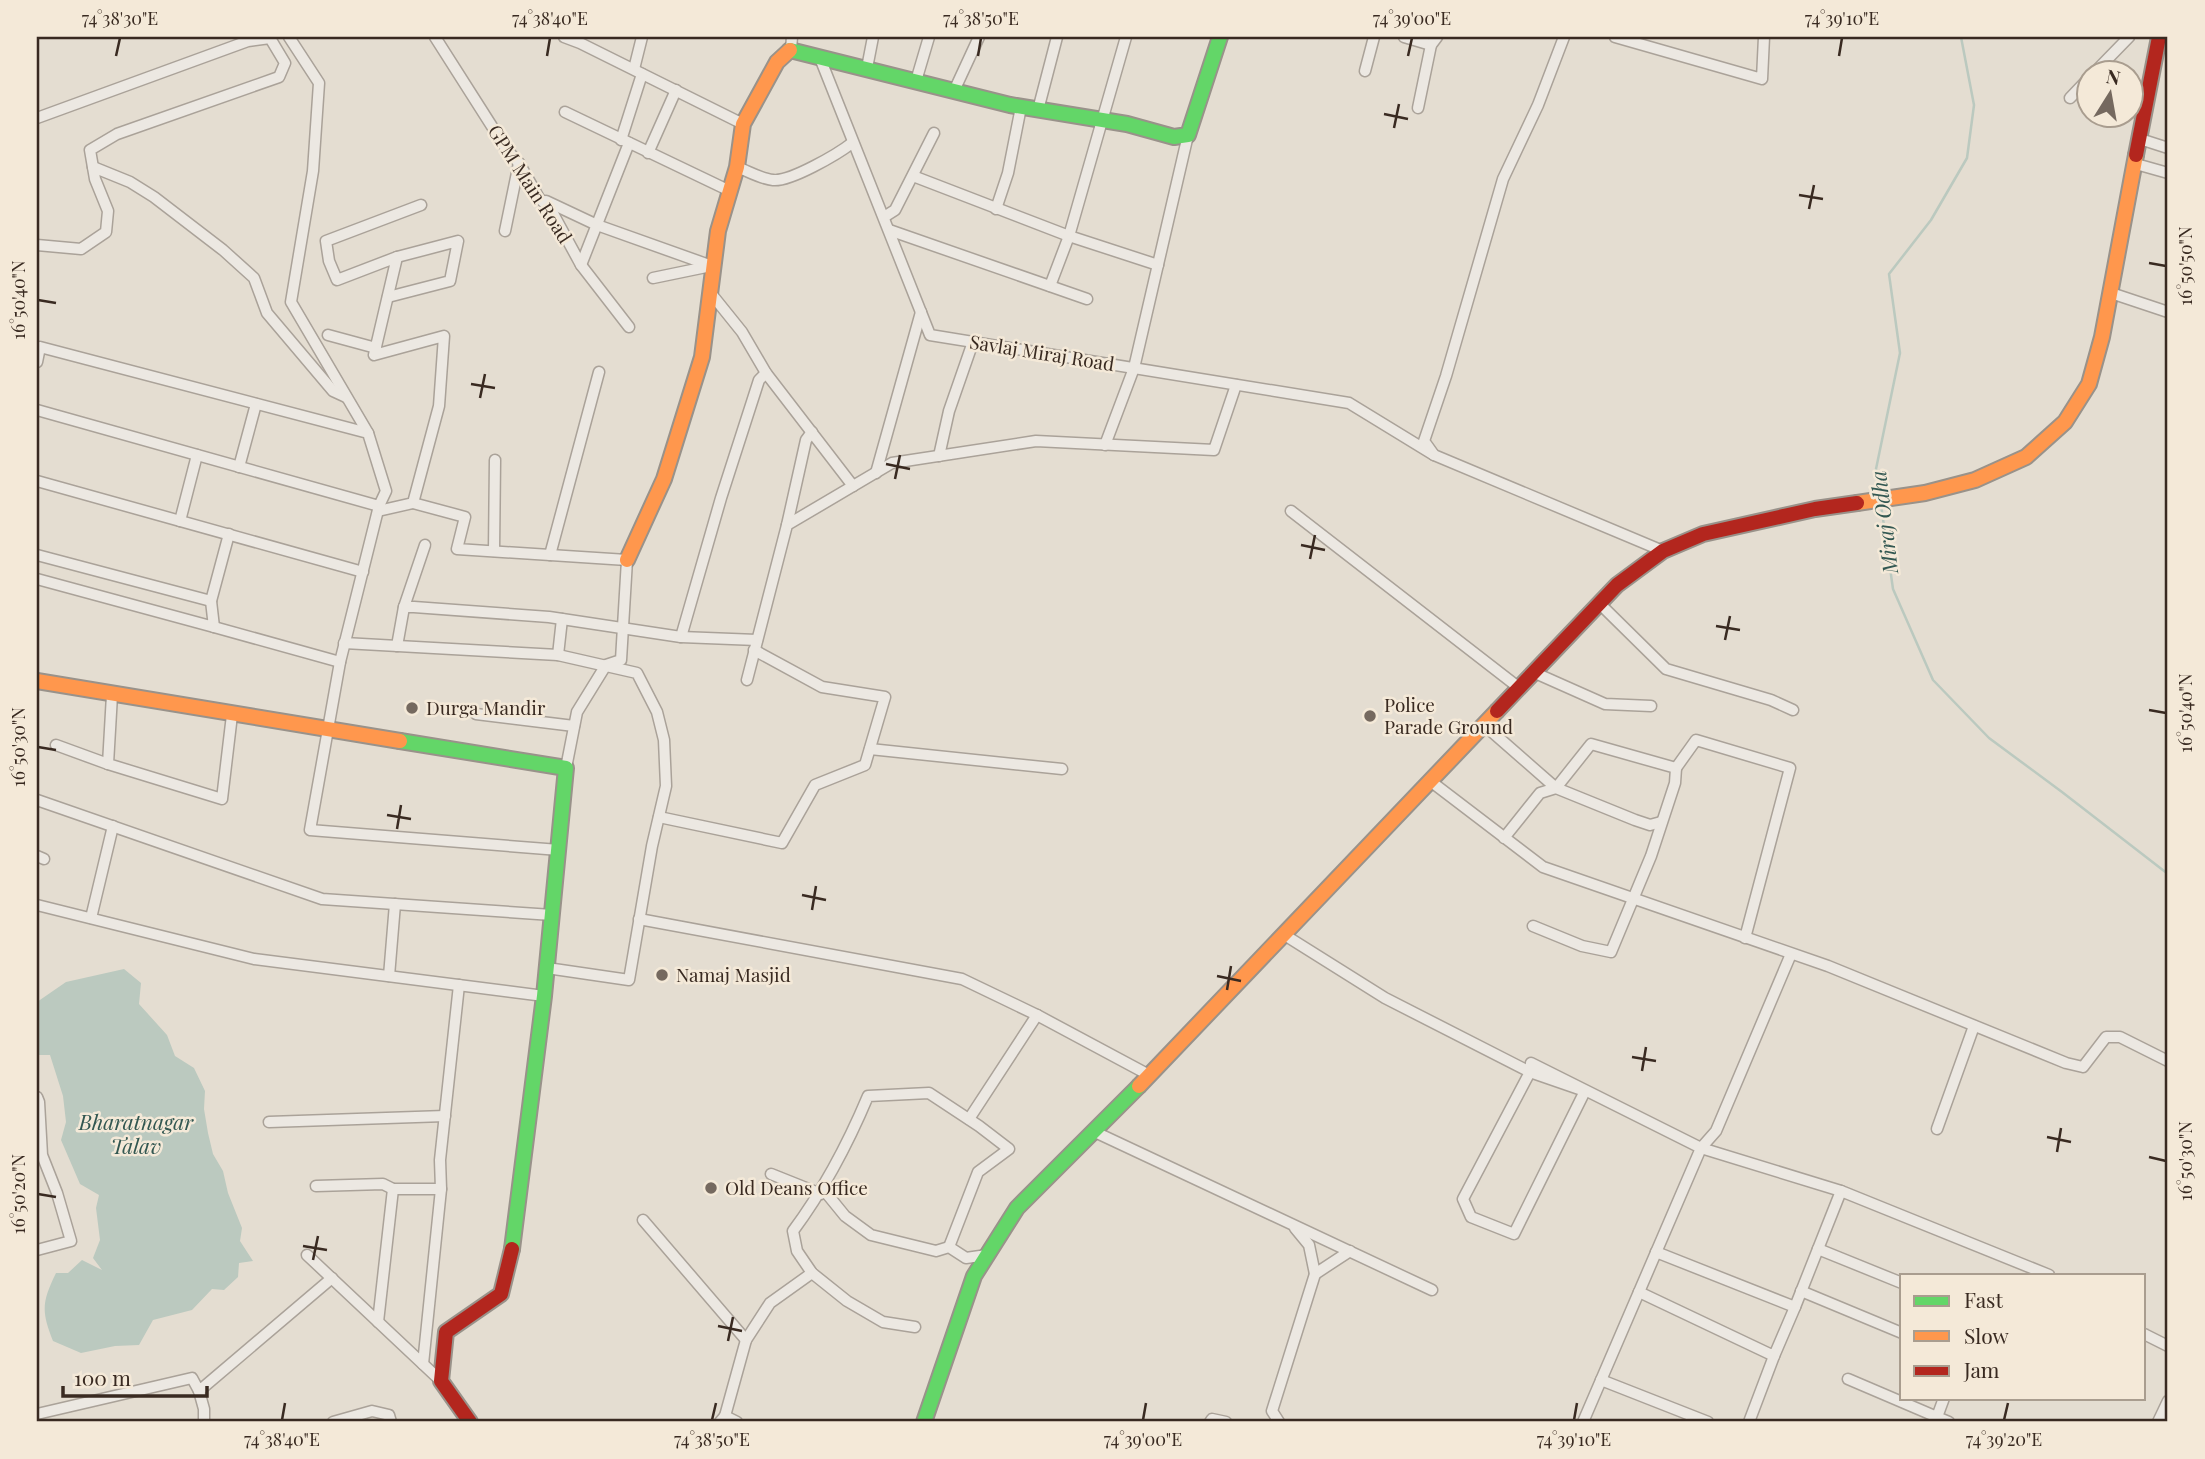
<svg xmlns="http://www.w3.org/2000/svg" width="2205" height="1459" font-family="'Playfair Display',serif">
	<rect width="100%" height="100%" fill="#e4ddd1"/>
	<path fill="#bbc9bf" d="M124,969L141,983L139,1004L167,1035L175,1056L194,1068L205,1091L204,1109L208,1133L213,1154L223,1171L228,1193L242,1228L240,1241L253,1261L239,1263L238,1277L224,1290L212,1289L192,1310L153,1320L139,1345L115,1346L81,1353L53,1341C41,1311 42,1302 56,1273H68L82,1260L102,1270L93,1258L100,1240L96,1208L99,1195L80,1184L61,1140L66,1122L63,1096L50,1055H37V1002L66,982Z"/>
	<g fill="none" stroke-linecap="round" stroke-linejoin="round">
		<g stroke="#bbc9bf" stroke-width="2.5">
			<path d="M1879,491L1876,469L1900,353L1889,274L1931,220L1967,158L1974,105L1961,37"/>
			<path d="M1881,505L1893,589L1933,680L1989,738L2062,792L2168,874"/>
		</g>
		<g stroke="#aaa299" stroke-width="13">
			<g id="street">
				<path d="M289,37L319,83L313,171L291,302L368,433"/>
				<path d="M435,37L507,150L519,163L539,198L550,208L581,265L629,327"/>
				<path d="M564,37L580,43L743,124"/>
				<path d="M1404,37L1431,45"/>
				<path d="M1564,37L1538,105L1503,179L1446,376L1424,441L1434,455L1663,551"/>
				<path d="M1615,37L1762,79L1764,37"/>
				<path d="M791,49L792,37"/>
				<path d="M820,58L930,335L1349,403L1434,455"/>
				<path d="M867,68L873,37"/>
				<path d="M634,69L642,37"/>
				<path d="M1365,71L1374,37"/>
				<path d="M2093,74L2129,37"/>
				<path d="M916,81L929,37"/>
				<path d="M954,91L979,37"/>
				<path d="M2070,98L2090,77"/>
				<path d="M1418,108L1431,45L1437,37"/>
				<path d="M1038,110L1057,37"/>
				<path d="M565,112L730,191"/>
				<path d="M37,118L248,41L270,38L285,63L279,77L117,134L90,150L95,179L108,211L106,232L81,249L37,245"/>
				<path d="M2140,139L2168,148"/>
				<path d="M621,140L642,74"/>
				<path d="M648,153L676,90"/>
				<path d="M2136,164L2168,173"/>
				<path d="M93,167L130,182L154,197L223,250L254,278L267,313L333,391L346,397"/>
				<path d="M737,167C748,171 761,179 773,180C790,182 838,154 852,143"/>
				<path d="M913,176L1069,236L1158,265"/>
				<path d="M546,201L597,225L712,266"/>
				<path d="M996,209L1008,173L1021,107"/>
				<path d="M884,217L895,210L934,133"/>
				<path d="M889,230L1087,299"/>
				<path d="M505,231L519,163"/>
				<path d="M581,265L629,143"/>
				<path d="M653,278L711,266"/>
				<path d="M1050,286L1069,236L1126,37"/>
				<path d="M709,291L742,332L766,373L853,486"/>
				<path d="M2111,293L2168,312"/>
				<path d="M388,297L450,281L458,241L397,257"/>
				<path d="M328,335L376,348"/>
				<path d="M37,362L40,347L368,433L386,491L379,506L37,410"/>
				<path d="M1105,445L1134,368L1188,135"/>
				<path d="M939,456L949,411L973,342"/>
				<path d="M239,467L256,404"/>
				<path d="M876,473L921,312"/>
				<path d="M37,481L363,572"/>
				<path d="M413,503L465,517L457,549L627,560L621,660L606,665L577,712L566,768"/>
				<path d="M379,506L340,662L310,830L559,850"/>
				<path d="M378,511L413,503L439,406L444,336L374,355L397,257L337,280L329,261L326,241L421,205"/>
				<path d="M1291,511L1518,687"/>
				<path d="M180,521L197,455"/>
				<path d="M787,525L806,440L812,432"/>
				<path d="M494,551L495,460"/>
				<path d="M37,555L211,601L229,534"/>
				<path d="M550,555L599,372"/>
				<path d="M37,579L214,627L211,601"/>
				<path d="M1599,603L1666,669L1771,700L1793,710"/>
				<path d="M404,607L425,545"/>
				<path d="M214,627L340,662"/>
				<path d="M681,637L721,498L759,380L766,373"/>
				<path d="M344,643L558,655L562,619"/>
				<path d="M397,646L404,607H414L549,617L681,637L757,640"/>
				<path d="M1533,672L1605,704L1651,706"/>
				<path d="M747,680L787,525L892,463L1036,441L1214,450L1236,385"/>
				<path d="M112,695L108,764L222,799L232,715"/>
				<path d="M476,714L574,726"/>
				<path d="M1483,724L1556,788L1591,744L1676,768L1675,783L1651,856L1611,952L1582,946L1533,926"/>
				<path d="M56,745L108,764"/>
				<path d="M870,749L1062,769"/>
				<path d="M1676,768L1696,740L1790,768L1745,938"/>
				<path d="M1429,780L1543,867L1828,966L2066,1063L2083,1067L2106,1037H2120L2168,1061"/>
				<path d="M37,800L322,899L552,915"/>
				<path d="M659,817L782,843L815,785L865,765L885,697L822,687L754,650"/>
				<path d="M1504,838L1540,793L1556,788L1635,820L1650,825L1661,822"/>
				<path d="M37,856L44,859"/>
				<path d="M37,905L254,959L544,996"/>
				<path d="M91,918L113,826"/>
				<path d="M639,919L962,979L1037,1015L1149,1075"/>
				<path d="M1283,934L1385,998L1530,1072L1463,1199L1471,1217L1514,1234L1585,1091"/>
				<path d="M1791,954L1716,1131L1701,1148L1841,1191"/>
				<path d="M547,968L629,980L652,846L666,786L664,740L657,712L637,673L558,655"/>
				<path d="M389,976L395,904"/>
				<path d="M37,1097L39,1102L42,1155L57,1193L71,1241L37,1250"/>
				<path d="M969,1119L1037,1015"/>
				<path d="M269,1122L445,1116"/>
				<path d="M1937,1129L1974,1026"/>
				<path d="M1095,1132L1432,1290"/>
				<path d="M771,1174L821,1194"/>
				<path d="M316,1186L383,1184L393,1189H441L440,1160L459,985"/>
				<path d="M823,1189L845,1216L871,1235L936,1251L949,1247L966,1258L987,1255"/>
				<path d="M643,1220L746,1340"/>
				<path d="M1295,1228L1309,1245L1315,1274L1350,1251"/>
				<path d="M1818,1249L1902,1283"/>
				<path d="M307,1255L441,1381"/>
				<path d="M1801,1291L1902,1333"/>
				<path d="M1639,1292L1774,1356L1795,1307L1656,1252"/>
				<path d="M1795,1307L1841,1191L2049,1275"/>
				<path d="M378,1322L393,1189"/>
				<path d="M915,1327L883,1322L847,1301L812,1273L797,1251L793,1231C825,1188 847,1146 868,1096L929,1093L979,1126L1009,1149L978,1172L949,1247"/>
				<path d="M2144,1334L2168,1346"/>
				<path d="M423,1364L441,1189"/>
				<path d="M1848,1379L1937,1417"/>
				<path d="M1601,1380L1708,1422"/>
				<path d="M199,1391L204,1409V1422"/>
				<path d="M1944,1398L1937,1417L1949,1422"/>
				<path d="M37,1414L192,1378L199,1391L332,1278"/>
				<path d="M725,1416L746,1340L770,1303L812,1273"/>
				<path d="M333,1422L372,1411L389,1415L391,1422"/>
				<path d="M720,1422L725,1416L737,1422"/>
				<path d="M1210,1422L1212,1419L1226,1422"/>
				<path d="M1279,1422L1272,1411L1315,1274"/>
				<path d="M1583,1422L1701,1148L1531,1063L1530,1072L1585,1091"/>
				<path d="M1749,1422L1774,1356"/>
				<path d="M2158,1422L2168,1401"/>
			</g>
		</g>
		<g stroke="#99928a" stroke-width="18">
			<g id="fast">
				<path d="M790,50L1010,105L1127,124L1174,137L1188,135L1220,37"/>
				<path d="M400,741L566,768L544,996L512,1249"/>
				<path d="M924,1422L974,1276L1017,1208L1139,1086"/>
			</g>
		</g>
		<g stroke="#99928a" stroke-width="18">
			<g id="slow">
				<path d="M1857,503L1925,493L1975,480L2026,457L2065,422L2089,384L2102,337L2136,155"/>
				<path d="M627,560L664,479L702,357L718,231L737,167L743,124L777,62L790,50"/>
				<path d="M37,681L400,741"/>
				<path d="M1139,1086L1497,711"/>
			</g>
		</g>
		<g stroke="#99928a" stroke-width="18">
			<g id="jam">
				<path d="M2136,155L2159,37"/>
				<path d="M1497,711L1617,585L1663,551L1703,534L1815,509L1857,503"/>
				<path d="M470,1422L441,1381L446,1332L501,1294L512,1249"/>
			</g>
		</g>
		<use href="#street" stroke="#ece8e2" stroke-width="10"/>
		<use href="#fast" stroke="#63d668" stroke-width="14"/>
		<use href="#slow" stroke="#ff974d" stroke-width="14"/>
		<use href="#jam" stroke="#b3261e" stroke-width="14"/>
	</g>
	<path fill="none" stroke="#392a21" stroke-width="2.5" d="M116,56L120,38M547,56L550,38M978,56L981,38M1408,56L1412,38M1839,56L1842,38M1384,114L1408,119M1394,128L1399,104M1799,195L1823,199M1809,209L1814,185M2149,263L2166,266M38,300L56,303M471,384L495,388M480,398L485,374M886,464L910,469M895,479L900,455M1301,545L1325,550M1310,559L1315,535M1716,626L1740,630M1725,640L1730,616M2149,710L2166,713M38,747L56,750M387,815L411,819M397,829L401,805M802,895L826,900M812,910L816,886M1217,976L1241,981M1227,990L1231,966M1632,1057L1656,1061M1642,1071L1646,1047M2047,1137L2071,1142M2057,1152L2061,1128M2149,1157L2166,1161M38,1194L56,1197M303,1246L327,1250M313,1260L318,1236M718,1326L742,1331M728,1341L733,1317M282,1420L285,1403M712,1420L716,1403M1143,1420L1146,1403M1574,1420L1577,1403M2004,1420L2008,1403"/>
	<g fill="#75695f" stroke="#f4e9d8" stroke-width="2.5">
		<circle cx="412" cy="708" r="7"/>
		<circle cx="1370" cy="716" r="7"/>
		<circle cx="662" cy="975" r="7"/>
		<circle cx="711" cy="1188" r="7"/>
	</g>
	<g text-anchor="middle" stroke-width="5" stroke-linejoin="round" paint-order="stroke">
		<g font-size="19" fill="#392a21" stroke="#f4e9d8">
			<text transform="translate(530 184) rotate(57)" y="7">GPM Main Road</text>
			<text transform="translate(1042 353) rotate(9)" y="7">Savlaj Miraj Road</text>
		</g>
		<g font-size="19" fill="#392a21" stroke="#f4e9d8" text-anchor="start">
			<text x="1384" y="712">Police<tspan x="1384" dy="22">Parade Ground</tspan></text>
			<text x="426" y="715">Durga Mandir</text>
			<text x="676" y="982">Namaj Masjid</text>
			<text x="725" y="1195">Old Deans Office</text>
		</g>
		<g font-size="21" font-style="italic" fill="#325751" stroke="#f4e9d8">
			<text transform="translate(1885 522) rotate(-97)" y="7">Miraj Odha</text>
			<text x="136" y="1130">Bharatnagar<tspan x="136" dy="24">Talav</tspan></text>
		</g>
	</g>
	<rect width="2205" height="1459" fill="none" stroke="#f4e9d8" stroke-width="77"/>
	<rect x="1900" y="1274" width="245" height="126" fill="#f4e9d8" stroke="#a99d8f" stroke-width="2"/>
	<rect x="1914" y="1296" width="35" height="10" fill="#63d668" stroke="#a99d8f" stroke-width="2"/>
	<text x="1964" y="1308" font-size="21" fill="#392a21">Fast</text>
	<rect x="1914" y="1331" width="35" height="10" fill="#ff974d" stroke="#a99d8f" stroke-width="2"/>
	<text x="1964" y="1344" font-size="21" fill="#392a21">Slow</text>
	<rect x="1914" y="1366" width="35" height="10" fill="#b3261e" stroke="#a99d8f" stroke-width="2"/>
	<text x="1964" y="1378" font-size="21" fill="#392a21">Jam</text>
	<g transform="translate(2110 94) rotate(11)"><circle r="33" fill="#f4e9d8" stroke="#a99d8f" stroke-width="2"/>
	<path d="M0-5L12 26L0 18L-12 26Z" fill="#75695f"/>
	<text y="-10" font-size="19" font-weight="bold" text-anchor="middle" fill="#392a21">N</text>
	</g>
	<path d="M63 1386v10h144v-10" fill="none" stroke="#392a21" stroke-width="3.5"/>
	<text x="74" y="1386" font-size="21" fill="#392a21" stroke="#f4e9d8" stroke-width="5" paint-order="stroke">100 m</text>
	<rect x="38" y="38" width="2128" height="1382" fill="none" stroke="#392a21" stroke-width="2.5"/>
	<g font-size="18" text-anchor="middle" fill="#392a21">
		<text x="120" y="25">74°38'30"E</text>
		<text x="550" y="25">74°38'40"E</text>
		<text x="981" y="25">74°38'50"E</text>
		<text x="1412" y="25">74°39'00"E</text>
		<text x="1842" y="25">74°39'10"E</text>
		<text transform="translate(2186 266) rotate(-90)" y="6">16°50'50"N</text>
		<text transform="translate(19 300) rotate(-90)" y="6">16°50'40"N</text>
		<text transform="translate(2186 713) rotate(-90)" y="6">16°50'40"N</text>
		<text transform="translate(19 747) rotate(-90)" y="6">16°50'30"N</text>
		<text transform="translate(2186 1161) rotate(-90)" y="6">16°50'30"N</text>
		<text transform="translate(19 1194) rotate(-90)" y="6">16°50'20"N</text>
		<text x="282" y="1446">74°38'40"E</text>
		<text x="712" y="1446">74°38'50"E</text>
		<text x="1143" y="1446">74°39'00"E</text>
		<text x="1574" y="1446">74°39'10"E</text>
		<text x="2004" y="1446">74°39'20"E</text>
	</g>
</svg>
